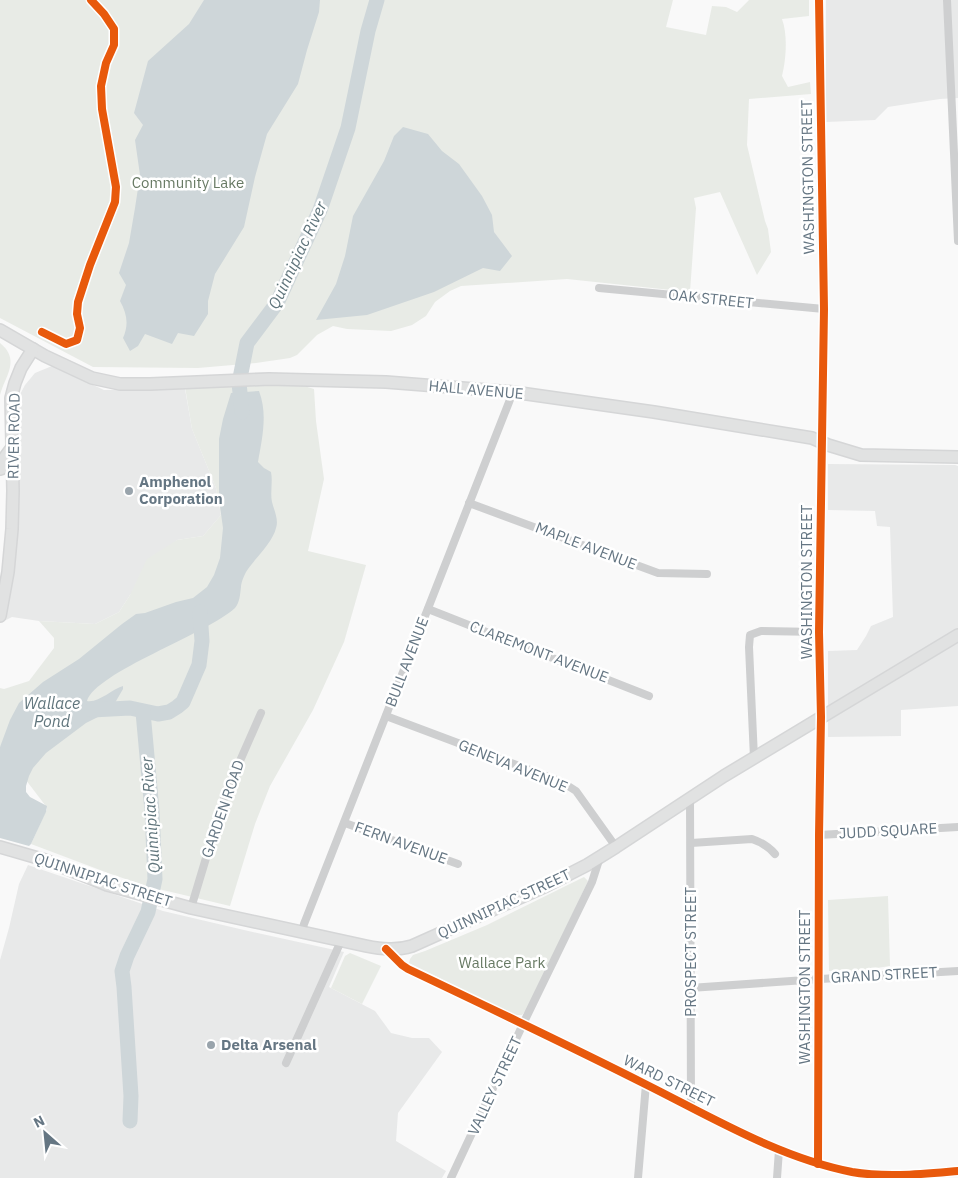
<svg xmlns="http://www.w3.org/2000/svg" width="958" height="1178" font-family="'IBM Plex Sans',sans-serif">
	<rect width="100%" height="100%" fill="#f9f9f9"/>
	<g fill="#e8e9e9">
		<path d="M826,0H958V98L940,99L888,107L875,120L826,122Z"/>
		<path d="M52,366L104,390L185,389L192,429L216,488L221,515L203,536L177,540L130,595L119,612L95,624L39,621L12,617L6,620L18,530L16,402L25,385L35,373Z"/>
		<path d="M828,464L955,465L958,466V706L901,710V736L828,737V651L857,650L866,636L871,626L893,617L890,527L877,526L875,511L828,510Z"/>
		<path d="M28,865L163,911L244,930L344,952L329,987L375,1011L391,1033L412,1038H429L442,1052L398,1113L396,1141L446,1171L442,1178H0V960L9,928L19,884Z"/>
	</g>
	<g fill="#e8ebe6">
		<path d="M0,0H673L666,27L706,35L712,6L726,7L737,12L749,0H809V16L782,19C788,35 786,60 782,76L788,87L810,82L811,94L749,99L747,145L765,221L768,229L771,252L757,275L720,192L694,198L696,208L690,292L567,279L461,286L450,291L435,302L426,316L412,325L391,331L347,329L333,326L317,335L297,355L290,358L256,363L198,368L93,367L0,318Z"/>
		<path d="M0,343C21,360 5,376 0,395Z"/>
		<path d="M298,384L314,389L316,421L324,479L308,551L366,565L344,642L313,710L270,786L255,824L230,906L146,886L108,873L31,844L47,809L45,805L0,746V688L4,689L29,681L54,648V638L39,621L95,624L119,612L130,595L147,559L177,540L203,536L221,515L216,488L192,429L185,387L220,385L254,386Z"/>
		<path d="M584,877L588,881L528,1008L522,1015H514L409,963L410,959L413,955L425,951L487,925Z"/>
		<path d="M888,896L890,966L863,970L829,971L828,900Z"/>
		<path d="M350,953L381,966L362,1004L331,988L345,956Z"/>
	</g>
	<g fill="#ced6d9">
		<path d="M204,0H320L319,12L307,50L298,84L267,134L255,177L244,227L215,274L208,301V314L194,336L178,333L172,344L145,334L138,346L130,351L123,338C129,324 127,314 120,301L126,285L119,273L129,243L135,208L140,175L135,140L143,125L134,113L148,61L189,24Z"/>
		<path d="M403,127L428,134L442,151L459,164L482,196L492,215L494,232L512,256L500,271L483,268L434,292L367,315L316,320L336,284L345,256L353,216L384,161L394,136Z"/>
		<path d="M259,391C268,414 262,439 258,462L264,468L271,472C273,482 270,492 272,502C274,510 279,520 276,528C274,538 262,552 255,560C253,563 250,566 248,569C245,573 241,582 241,587C240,594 240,602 235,608C207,634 96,672 87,701C99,703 112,689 123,686V689L112,708L104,714L86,723L46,753L33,768L29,776L26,786V792L30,797L47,806L46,812L31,844L29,846L0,838V747L10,720L19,703L43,682L79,659L122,624L136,614L145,613L176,602L193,598L207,587L214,575L220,558L223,528L219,499V439L223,419L231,393Z"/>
	</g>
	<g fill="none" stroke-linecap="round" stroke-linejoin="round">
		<g stroke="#ced6d9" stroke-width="15">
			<path d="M242,412L239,383L247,343L277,303L320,210L348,128L368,31L377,0"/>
			<path d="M92,710L130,708L158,714L169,712L177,707L183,702L199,665L202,641L200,612"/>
			<path d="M130,1121L131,1096L124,987L122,971L127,956L148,912L155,879L152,811L143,712"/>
		</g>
		<g stroke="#d5d6d7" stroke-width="14">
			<g id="secondary">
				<path d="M0,330L45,356L92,378L120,384H150L269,379L386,382L513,392L654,412L812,438L828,445L861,455L958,457"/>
				<path d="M0,616L8,572L12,529L13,491L11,398L15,383L21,368L33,349"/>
				<path d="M0,847L45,860L107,885L191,908L366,946C381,949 396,951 412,946L546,886L587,865L616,847L724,776L958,635"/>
			</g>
		</g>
		<g stroke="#d5d6d6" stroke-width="18">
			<path id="motorway" d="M0,467L12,451"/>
		</g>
		<g stroke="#cecfd0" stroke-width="8">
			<path d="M947,0L958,241"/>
			<path d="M599,288L824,309"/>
			<path d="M469,503L658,573L707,574"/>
			<path d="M428,609L649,696"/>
			<path d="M386,716L562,782L576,791L616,847"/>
			<path d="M754,758L749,647L750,635L761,631L819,632"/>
			<path d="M690,798L691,1107"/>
			<path d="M345,823L458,864"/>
			<path d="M819,835L958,827"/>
			<path d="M691,843L752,839C761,842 768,846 775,854"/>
			<path d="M191,908L225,795L261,713"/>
			<path d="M302,932L304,924C375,747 442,569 513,392"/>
			<path d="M690,988L820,979L958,971"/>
			<path d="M286,1063L341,941"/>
			<path d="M818,1164L819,835L821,717L819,632L824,309L819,0"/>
			<path d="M451,1178L523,1024L592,882L600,857"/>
			<path d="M638,1178L646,1084"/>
			<path d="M777,1178L779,1150"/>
		</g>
		<path stroke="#cecfd0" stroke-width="10" d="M386,949L402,965L408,969C488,1007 568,1045 647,1085C713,1118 780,1158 852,1172C887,1178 923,1174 958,1171"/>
		<use href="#secondary" stroke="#e1e2e2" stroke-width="11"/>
		<use href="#motorway" stroke="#e1e2e2" stroke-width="15"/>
		<g stroke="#fff" stroke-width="11">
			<g id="cycleway">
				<path d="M42,332L66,344L77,340L80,328L77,314L78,302L90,265L115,202L116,187L102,109L101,86L106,63L114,45V29L104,14L91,0"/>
				<path d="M386,949L402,965L408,969C488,1007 568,1045 647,1085C713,1118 780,1158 852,1172C887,1178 923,1174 958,1171"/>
				<path d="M818,1164L819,835L821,717L819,632L824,309L819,0"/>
			</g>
		</g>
		<use href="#cycleway" stroke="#e8590c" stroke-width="8"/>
	</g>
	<g fill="#99a4ac" stroke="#fff" stroke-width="2">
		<circle cx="129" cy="491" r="5"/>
		<circle cx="211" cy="1045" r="5"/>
	</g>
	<g text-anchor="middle" stroke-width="5" stroke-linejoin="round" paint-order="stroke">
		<g font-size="15" fill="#657683" stroke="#fff">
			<text transform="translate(808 177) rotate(-91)" y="5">WASHINGTON STREET</text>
			<text transform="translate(711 299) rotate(6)" y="5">OAK STREET</text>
			<text transform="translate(476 390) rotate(5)" y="5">HALL AVENUE</text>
			<text transform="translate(14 436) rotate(-89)" y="5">RIVER ROAD</text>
			<text transform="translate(586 546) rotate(21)" y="5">MAPLE AVENUE</text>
			<text transform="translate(807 582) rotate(-90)" y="5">WASHINGTON STREET</text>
			<text transform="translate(539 652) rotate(21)" y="5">CLAREMONT AVENUE</text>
			<text transform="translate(407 662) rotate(-69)" y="5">BULL AVENUE</text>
			<text transform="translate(513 766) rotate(22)" y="5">GENEVA AVENUE</text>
			<text transform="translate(223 809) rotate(-71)" y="5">GARDEN ROAD</text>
			<text transform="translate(888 831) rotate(-3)" y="5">JUDD SQUARE</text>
			<text transform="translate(401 843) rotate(20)" y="5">FERN AVENUE</text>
			<text transform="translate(103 880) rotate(18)" y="5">QUINNIPIAC STREET</text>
			<text transform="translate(504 904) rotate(-25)" y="5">QUINNIPIAC STREET</text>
			<text transform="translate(691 952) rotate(-90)" y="5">PROSPECT STREET</text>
			<text transform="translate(884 975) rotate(-3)" y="5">GRAND STREET</text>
			<text transform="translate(805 987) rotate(-90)" y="5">WASHINGTON STREET</text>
			<text transform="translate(669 1081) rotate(26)" y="5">WARD STREET</text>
			<text transform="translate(495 1086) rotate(-65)" y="5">VALLEY STREET</text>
		</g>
		<g font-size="15" fill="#687a64" stroke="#fff">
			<text x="188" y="188">Community Lake</text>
			<text x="502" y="968">Wallace Park</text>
		</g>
		<g font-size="15" font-weight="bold" fill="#657683" stroke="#fff" text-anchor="start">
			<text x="139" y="487">Amphenol<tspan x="139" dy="17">Corporation</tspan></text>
			<text x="221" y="1050">Delta Arsenal</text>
		</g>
		<g font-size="16" font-style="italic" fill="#60757c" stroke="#fff">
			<text transform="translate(297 255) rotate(-65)" y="6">Quinnipiac River</text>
			<text x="52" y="709">Wallace<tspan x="52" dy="18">Pond</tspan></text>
			<text transform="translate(150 815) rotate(-94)" y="6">Quinnipiac River</text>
		</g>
	</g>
	<g transform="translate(45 1133) rotate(333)" stroke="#ffffff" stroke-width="4" paint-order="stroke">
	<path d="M0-4L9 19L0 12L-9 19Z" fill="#657683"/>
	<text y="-8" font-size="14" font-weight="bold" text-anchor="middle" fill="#657683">N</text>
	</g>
</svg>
